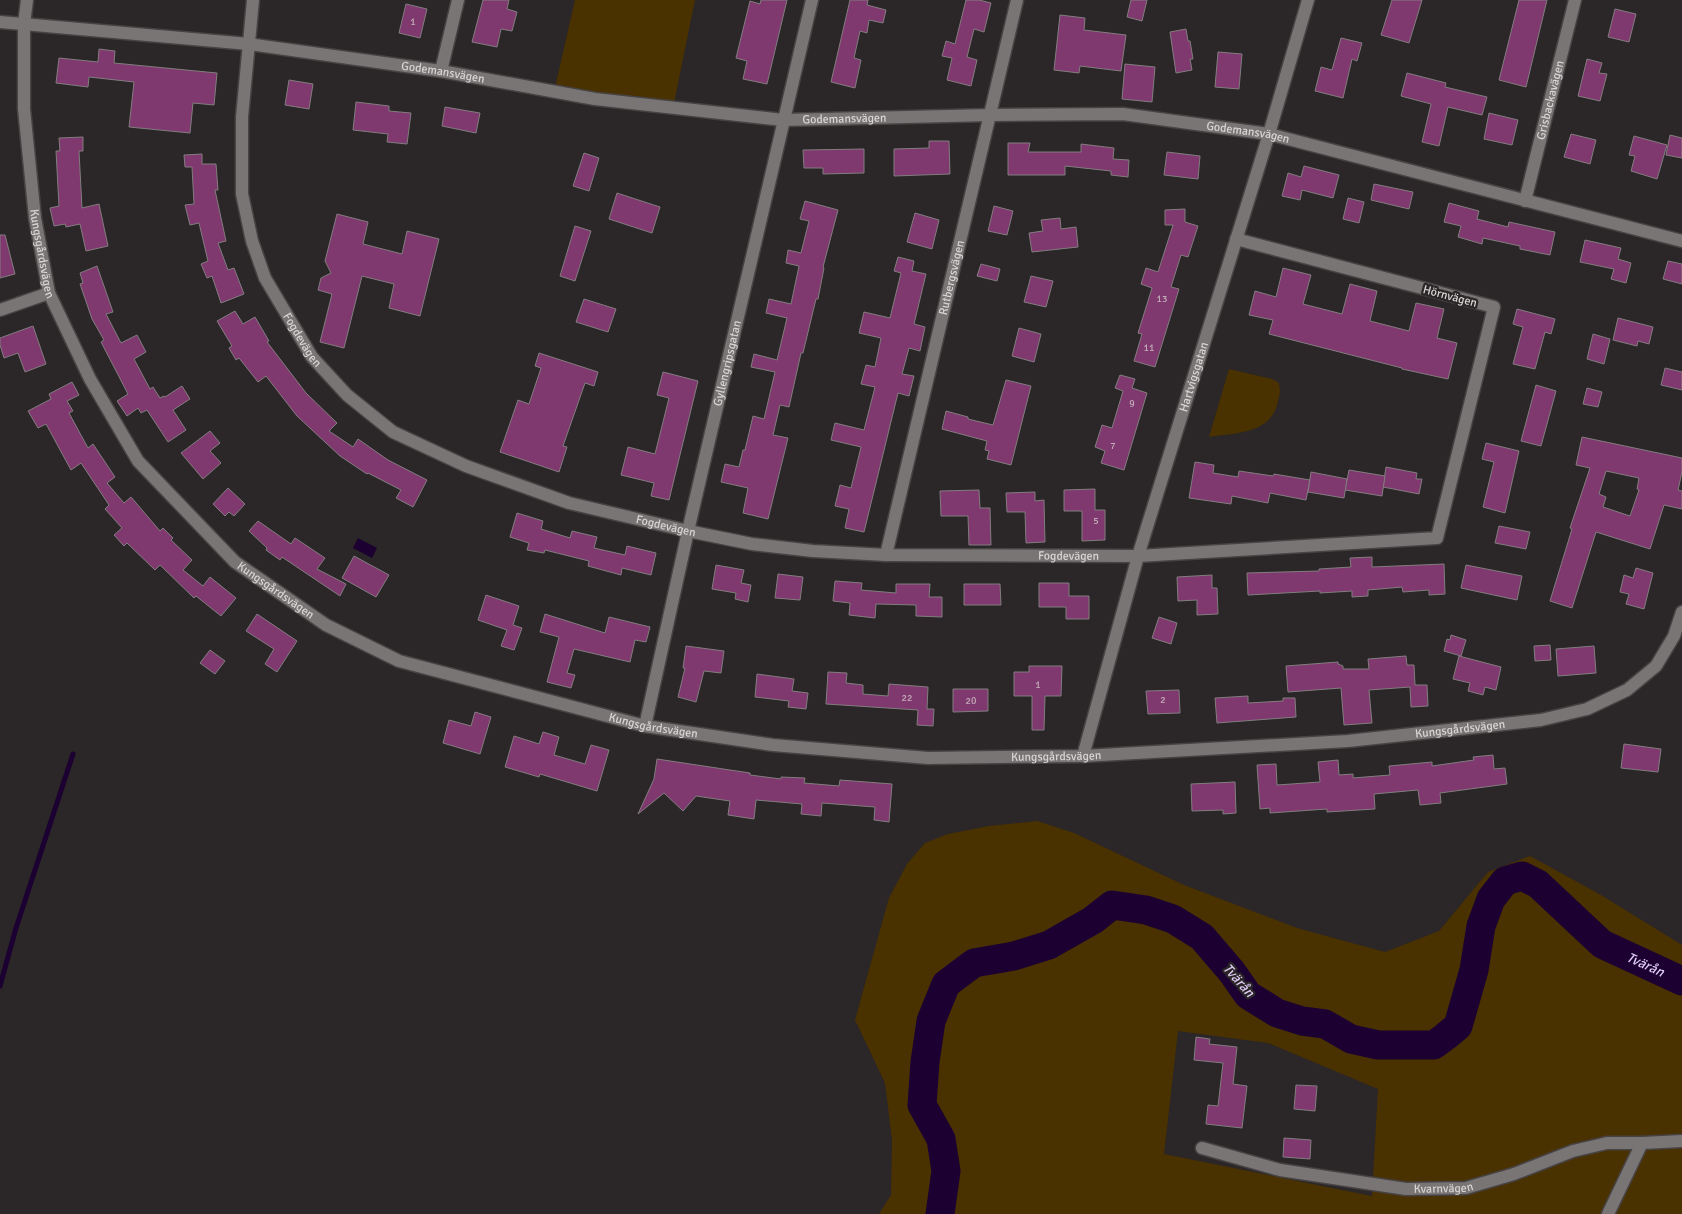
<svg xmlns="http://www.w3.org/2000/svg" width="1682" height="1214" font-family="Signika,sans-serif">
	<rect width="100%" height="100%" fill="#2b2627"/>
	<g fill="#4a3100" fill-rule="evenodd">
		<path d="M575,0H695L673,108L554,92Z"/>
		<path d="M1229,369L1272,379L1278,382C1281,388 1280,394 1278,401C1272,434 1236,433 1209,437Z"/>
		<path d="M1037,821L1074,833L1184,885L1297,928L1385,952L1439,931L1488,872L1530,856L1601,895L1682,945V1214H879L891,1195L892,1140L885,1083L855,1020L889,898L907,864L925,843L948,834L989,826ZM1178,1031L1268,1043L1378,1089L1372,1196L1164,1154Z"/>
	</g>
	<path fill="#1b0031" d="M358,538L377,548L372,558L353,548Z"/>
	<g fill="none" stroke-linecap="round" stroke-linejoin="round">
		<path stroke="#1b0031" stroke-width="5" d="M0,986L16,928L73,754"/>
		<path stroke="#1b0031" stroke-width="29" id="s1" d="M940,1214L946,1171L941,1139L922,1105L925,1062L931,1021L946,984L974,963L1014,956L1049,945L1093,920L1112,905L1146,910L1173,919L1202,937L1232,972L1248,995L1277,1013L1302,1021L1325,1024L1351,1039L1378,1045H1434L1446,1036L1458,1026L1474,970L1481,926L1491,899L1505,881L1522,876L1538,884L1602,944L1682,981"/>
	</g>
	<g fill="#80396e" stroke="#827d80" fill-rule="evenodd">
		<path d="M483,0H509L507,9L517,12L512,31L501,29L497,47L472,42Z"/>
		<path d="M761,0H787L767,84L743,79L747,61L736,58L750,1L760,4Z"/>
		<path d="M850,0H868L867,5L886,10L883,23L869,20L867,33L860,31L854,58L861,60L855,88L831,82Z"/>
		<path d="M966,0H979L991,3L984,32L974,29L967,57L977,60L971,86L947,80L952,58L942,56L946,41L955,44Z"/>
		<path d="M1131,0H1147L1142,21L1127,17Z"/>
		<path d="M1392,0H1422L1409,43L1381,35Z"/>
		<path d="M1519,0H1547L1526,87L1499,80Z"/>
		<path d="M406,4L427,9L420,38L399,33Z"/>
		<path d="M1615,9L1636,14L1629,42L1608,37Z"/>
		<path d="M1060,15L1085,18L1084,30L1126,35L1121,71L1080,66L1079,73L1054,70Z"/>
		<path d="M1186,29L1188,41H1190L1193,59H1190L1192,70L1176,73L1170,32Z"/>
		<path d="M1341,38L1362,43L1357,61L1352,59L1343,98L1315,91L1321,67L1332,70Z"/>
		<path d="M99,49L115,51L114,63L217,73L214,105L193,103L190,133L129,127L134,82L89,77L88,87L56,83L59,58L98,62Z"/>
		<path d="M1218,52L1242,54L1239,89L1215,87Z"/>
		<path d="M1587,59L1602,63L1599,73L1607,74L1600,101L1578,96Z"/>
		<path d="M1125,64L1155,67L1152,102L1122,99Z"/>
		<path d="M1407,73L1446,83L1445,87L1487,97L1482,115L1448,107L1439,146L1422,142L1431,104L1401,96Z"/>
		<path d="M289,80L313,84L309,109L285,105Z"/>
		<path d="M356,102L389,106V111L411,113L407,144L387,142L388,134L353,130Z"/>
		<path d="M445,107L480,113L476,133L442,126Z"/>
		<path d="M1489,113L1518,120L1512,145L1484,139Z"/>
		<path d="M1571,134L1596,140L1590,164L1564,157Z"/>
		<path d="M1670,135L1682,138V158L1666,155Z"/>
		<path d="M1634,136L1667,145L1657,179L1631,171L1635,156L1629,155Z"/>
		<path d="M83,137V151H79L82,208L99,204L108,246L86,251L80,224L66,227L65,224L54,226L50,208L59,206L56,151H60L59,138Z"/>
		<path d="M929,141H949L950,174L894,176V149L929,148Z"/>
		<path d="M1008,143H1030L1028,152H1081V144L1114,148L1113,159L1129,160L1128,177L1111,175V171L1065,166V175H1008Z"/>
		<path d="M864,149V173L823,174V168H804L803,150Z"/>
		<path d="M1167,152L1200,156L1198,179L1164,175Z"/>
		<path d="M584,153L599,158L589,191L573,186Z"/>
		<path d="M202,154V164H216L218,190H215L226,241L218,243L228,270L234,268L244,294L221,303L212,276L207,278L201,264L208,261L199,223L190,225L185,205L194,204L192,167H185L184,155Z"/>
		<path d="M1304,166L1339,175L1333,198L1302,190L1300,200L1282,196L1288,173L1301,177Z"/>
		<path d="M1374,184L1413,192L1409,209L1371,200Z"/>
		<path d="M617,193L660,207L652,233L609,219Z"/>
		<path d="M1348,198L1364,202L1359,223L1343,219Z"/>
		<path d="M805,201L838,210L823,267L824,268L818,299H816L803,353H801L789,407L780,405L773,435L788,438L768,519L743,513L748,488L721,482L725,464L739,467L743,450H745L753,416L764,419L775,372L751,367L754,354L777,360L787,318L766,313L769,299L791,304L799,266L786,263L788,250L801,253L809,221L800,219Z"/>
		<path d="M1449,203L1479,211L1477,219L1508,227L1509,222L1555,232L1550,255L1520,249V246L1483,238L1482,244L1458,237L1461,226L1444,222Z"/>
		<path d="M994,206L1013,211L1007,235L988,231Z"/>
		<path d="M1185,209V222L1198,226L1188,257L1181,255L1171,287L1179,289L1155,367L1134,361L1142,334L1138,333L1152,288L1141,284L1146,268L1158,272L1173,225H1165V210Z"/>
		<path d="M915,213L939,220L932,249L907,242Z"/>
		<path d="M337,214L368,222L363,244L402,254L407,231L439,239L420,316L389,308L394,284L362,276L344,348L320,342L332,294L318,290L321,278L331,273L325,261Z"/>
		<path d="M1060,218L1061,229L1076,227L1078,247L1032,252L1029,233L1043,231L1041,220Z"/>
		<path d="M575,226L591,231L575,281L560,276Z"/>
		<path d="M0,235H5L15,274L0,278Z"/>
		<path d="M1585,240L1621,248L1618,259L1631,263L1626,283L1611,279L1614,269L1580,262Z"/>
		<path d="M898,257L914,261L912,271L926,274L914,324L925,327L920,351L909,348L902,374L914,376L909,396L898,393L864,532L845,528L849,509L835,506L840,485L851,488L861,447L831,440L835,423L864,430L875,387L861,384L866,365L875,367L881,338L859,333L864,312L890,318L901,273L894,271Z"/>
		<path d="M1668,261L1682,264V284L1663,279Z"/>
		<path d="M981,264L1000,269L997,281L977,276Z"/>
		<path d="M97,266L113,312L106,314L121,343L137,335L146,352L134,359L150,389L153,387L160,398L164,396L165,397L182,386L190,399L173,410L186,430L168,442L147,410L141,413L138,408L127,416L117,401L128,394L101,342L104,340L92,319L80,284L83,283L80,273Z"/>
		<path d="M1283,268L1311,275L1303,304L1342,314L1350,284L1377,291L1370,321L1409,331L1416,303L1444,309L1437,338L1457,343L1448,379L1402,369V368L1269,334L1273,320L1249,315L1255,291L1276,297Z"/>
		<path d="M1031,276L1053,281L1046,307L1024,302Z"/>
		<path d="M584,299L616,309L608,332L576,322Z"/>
		<path d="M1517,309L1555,319L1551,334L1545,332L1535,369L1513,364L1523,327L1513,324Z"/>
		<path d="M235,311L243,324L255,317L269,341L267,342L306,393L337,423L329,431L353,447L358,439L388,460L427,480L413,507L396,498L401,490L368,473L367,474L340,456L297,416L266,376L258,382L239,358L236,360L229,348L232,346L217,321Z"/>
		<path d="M1618,318L1653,327L1649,344L1638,341L1637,346L1613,340Z"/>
		<path d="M33,326L46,364L25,372L18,353L4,358L0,345V338Z"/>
		<path d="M1019,328L1041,334L1034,362L1012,356Z"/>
		<path d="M1593,334L1610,339L1604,364L1587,359Z"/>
		<path d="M539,353L598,372L594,386L585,383L563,446L567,447L559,472L500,452L518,400L529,404L541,368L535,366Z"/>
		<path d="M1665,368L1682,372V390L1661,385Z"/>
		<path d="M663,372L698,381L669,500L651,496L654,483L621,475L628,447L655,454L669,398L657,395Z"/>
		<path d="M1120,375L1135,379L1132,388L1147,393L1124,470L1101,463L1105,451L1095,447L1102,425L1112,428L1123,391L1115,388Z"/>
		<path d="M1006,380L1031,386L1011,465L987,459L989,451L985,450L987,441L942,429L946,411L968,417V419L993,425Z"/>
		<path d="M72,382L79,395L67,401L73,411L69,413L88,448L93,444L115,477L107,483L124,503L131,497L160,531L163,528L173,538L171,540L192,560L183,570L203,586L210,577L236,598L221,616L196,596L194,598L160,565L155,570L127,543L124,546L114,535L122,528L105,509L109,505L81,463L71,470L46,424L38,428L28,411L51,399L49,394Z"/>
		<path d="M1536,385L1556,391L1541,446L1521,441Z"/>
		<path d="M1587,388L1602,392L1598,407L1583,404Z"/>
		<path d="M210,431L220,443L210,451L221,463L203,479L181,453Z"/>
		<path d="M1582,437L1682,458V472L1678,490L1682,491V509L1664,505L1650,549L1596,532L1572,608L1550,601L1572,529L1570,528L1590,468L1576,465ZM1606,471L1639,478L1637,489L1639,490L1630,516L1603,507L1606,497L1599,494Z"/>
		<path d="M1486,443L1519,451L1505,513L1483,507L1494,462L1482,459Z"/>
		<path d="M1195,462L1214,465L1213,473L1238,477L1239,471L1273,476L1274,474L1310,480L1306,500L1270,493L1268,503L1232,496L1231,504L1189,498Z"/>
		<path d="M1386,467L1417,473L1416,479H1422L1419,494L1383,487Z"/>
		<path d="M1349,470L1385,476L1382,496L1345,490Z"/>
		<path d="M1311,472L1347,479L1344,498L1308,492Z"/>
		<path d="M228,488L245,504L234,516L229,512L225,516L213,504Z"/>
		<path d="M1095,489V510H1105V540L1082,541V511H1064V490Z"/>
		<path d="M979,490L980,508H990L991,545H969L968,516H941L940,491Z"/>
		<path d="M1035,492V501L1044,500L1045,542L1026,543L1025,512H1007L1006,493Z"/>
		<path d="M517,513L543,521L541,529L570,538L572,531L597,537L594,548L625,555L627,546L656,553L651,575L622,568L621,575L588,566L589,561L545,550L544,553L527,550L529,543L510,537Z"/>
		<path d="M258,521L291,544L295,538L325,558L317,569L346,584L340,596L282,557L280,560L266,550L267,548L249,531Z"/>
		<path d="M1499,526L1530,532L1526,549L1495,543Z"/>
		<path d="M354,556L389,575L376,597L342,578Z"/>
		<path d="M1372,557V567L1444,564L1445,594L1429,595V590L1403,592L1402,587L1368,590V596L1352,597V591L1320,593V591L1248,595L1247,573L1319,571V569L1351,567L1350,558Z"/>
		<path d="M716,565L744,570L741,583L751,585L748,602L735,599L736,593L712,589Z"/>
		<path d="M1466,565L1522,576L1517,600L1461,588Z"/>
		<path d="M1636,568L1653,573L1644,609L1626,604L1629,594L1620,592L1624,575L1633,578Z"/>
		<path d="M778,574L803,577L800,600L775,598Z"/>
		<path d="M1212,575V588H1217L1218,614L1197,615V600L1178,601L1177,577Z"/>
		<path d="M835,581L862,583L861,590L896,593V584H930L929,597H942V617L916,616V605L876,604L875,618L849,615L850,603L833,601Z"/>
		<path d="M1039,583H1069V596H1089V619H1066V607H1039Z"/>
		<path d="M964,584H1000L1001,605H964Z"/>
		<path d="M486,595L519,606L513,625L522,628L514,650L501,646L507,630L478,620Z"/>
		<path d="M257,614L297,641L277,672L265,664L274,649L246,631Z"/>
		<path d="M545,614L605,633L609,617L650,627L646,642L635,640L630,662L574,649L567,673L575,675L571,688L547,682L559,637L540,632Z"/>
		<path d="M1159,617L1177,623L1171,644L1152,638Z"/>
		<path d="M1451,635L1466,640L1461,656L1444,651L1447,639L1450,640Z"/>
		<path d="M1550,645L1551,660L1535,661L1534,646Z"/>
		<path d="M686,646L724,651L721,673L704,671L696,702L678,697L685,668H683Z"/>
		<path d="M1594,646L1596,673L1558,676L1556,649Z"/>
		<path d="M210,650L225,661L215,674L200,663Z"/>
		<path d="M1406,656L1407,665H1414L1415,685H1427L1428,706L1411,707L1410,687L1369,690L1372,723L1344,725L1341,688L1288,692L1286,666L1338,662V664L1343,666V669H1369L1368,659Z"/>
		<path d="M1459,656L1501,667L1496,690L1485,687L1483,695L1468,691L1470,683L1453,679Z"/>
		<path d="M1029,666H1062L1061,696H1045L1044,730H1032V696H1014V672H1029Z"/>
		<path d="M828,672L847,673L846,683L863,685V694L888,696L889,684L928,687L927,709H934L933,726L917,725L918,710L826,704Z"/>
		<path d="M757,674L794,679L792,691L808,693L806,709L788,707L789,701L755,697Z"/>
		<path d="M953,689H988V711L953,712Z"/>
		<path d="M1179,690L1180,713L1148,714L1146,691Z"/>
		<path d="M1248,696V703L1283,701V698H1295L1296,717L1217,723L1215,698Z"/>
		<path d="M475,712L491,717L480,754L443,743L449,720L471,726Z"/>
		<path d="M543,732L559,737L554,755L585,764L591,745L609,750L597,791L540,774L539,777L505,767L514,736L539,744Z"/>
		<path d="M1624,744L1661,749L1658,772L1621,768Z"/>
		<path d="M1493,755L1494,769L1505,768L1507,784L1440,793L1441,803L1420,805L1418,790L1374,794L1375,809L1327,812V809L1270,813V808L1260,809L1257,765L1276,764L1277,785L1320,782L1318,762L1338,760L1339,775L1353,774V778L1390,775L1389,766L1432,762V766L1474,760L1473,757Z"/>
		<path d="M657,759L750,773V775L781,779V777L805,778L804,783L839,786L840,780L892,784L889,822L874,820L875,807L822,803L821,816L801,814L802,804L756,800L754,819L728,815L730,801L696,796L683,811L664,793L638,814L654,779Z"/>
		<path d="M1235,782L1236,813L1223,814V810L1192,811L1191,784Z"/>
		<path d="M1196,1037L1210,1039L1209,1044L1237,1047L1233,1084L1247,1086L1242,1128L1206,1124L1208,1105L1218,1106L1223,1063L1194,1060Z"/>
		<path d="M1296,1085L1317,1086L1315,1111L1294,1109Z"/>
		<path d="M1284,1138L1311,1140L1310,1159L1283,1157Z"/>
	</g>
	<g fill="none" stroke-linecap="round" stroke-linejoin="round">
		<g stroke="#474243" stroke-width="15">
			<g id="minor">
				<path id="s2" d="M27,0L24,24V109L35,218L49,293L90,379L138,461L235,562L326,625L399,661L645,726L773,745L928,758L1083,756L1348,741L1541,720L1587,709L1627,690L1656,666L1674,636L1682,612"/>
				<path id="s3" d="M253,0L242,117V194L252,241L265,278L312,357L347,395L393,432L466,466L569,503L688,531L752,544L813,551L886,555L1138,556L1437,538L1494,307L1236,239"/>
				<path id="s4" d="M0,22L249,44L441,71L595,99L783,120L990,115L1123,114L1269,134L1682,241"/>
				<path d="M441,71L458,0"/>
				<path id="s5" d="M1525,201L1575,0"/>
				<path d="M0,310L49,293"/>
				<path id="s6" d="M886,555L1017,0"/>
				<path id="s7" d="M645,726L688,531L812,0"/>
				<path id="s8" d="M1083,756L1138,556L1269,134L1308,0"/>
				<path id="s9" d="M1202,1148L1280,1170L1406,1189L1466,1188L1514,1174L1573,1151L1607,1143H1642L1682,1141"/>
				<path d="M1608,1214L1642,1143"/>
			</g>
		</g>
		<use href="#minor" stroke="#787574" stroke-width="12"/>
	</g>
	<g text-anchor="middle" stroke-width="4.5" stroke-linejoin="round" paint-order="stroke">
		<g font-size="10" fill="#c1adba">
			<text x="413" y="25">1</text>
			<text x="1162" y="302">13</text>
			<text x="1149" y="351">11</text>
			<text x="1132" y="407">9</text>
			<text x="1113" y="449">7</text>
			<text x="1096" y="524">5</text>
			<text x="1038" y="688">1</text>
			<text x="907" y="701">22</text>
			<text x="1163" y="703">2</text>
			<text x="971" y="704">20</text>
		</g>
		<g font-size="12" fill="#d7d4d4" stroke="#2b2627">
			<text dy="4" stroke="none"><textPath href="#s4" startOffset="446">Godemansvägen</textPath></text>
			<text dy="4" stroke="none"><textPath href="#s5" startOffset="104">Grisbackavägen</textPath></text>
			<text dy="4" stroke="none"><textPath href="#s4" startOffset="851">Godemansvägen</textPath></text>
			<text dy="4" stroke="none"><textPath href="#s4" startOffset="1256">Godemansvägen</textPath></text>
			<text dy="4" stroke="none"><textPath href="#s2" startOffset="255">Kungsgårdsvägen</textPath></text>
			<text dy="4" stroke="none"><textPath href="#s6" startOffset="285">Rutbergsvägen</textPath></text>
			<text transform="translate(1450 296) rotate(15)" y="4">Hörnvägen</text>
			<text dy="4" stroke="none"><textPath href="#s3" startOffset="354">Fogdevägen</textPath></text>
			<text dy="4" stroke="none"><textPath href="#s7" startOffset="372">Gyllengripsgatan</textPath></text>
			<text dy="4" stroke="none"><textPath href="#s8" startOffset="395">Hartvigsgatan</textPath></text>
			<text dy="4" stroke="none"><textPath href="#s3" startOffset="774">Fogdevägen</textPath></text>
			<text dy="4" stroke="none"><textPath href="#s3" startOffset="1179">Fogdevägen</textPath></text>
			<text dy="4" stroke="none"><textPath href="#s2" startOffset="675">Kungsgårdsvägen</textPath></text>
			<text dy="4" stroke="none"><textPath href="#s2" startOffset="1080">Kungsgårdsvägen</textPath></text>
			<text dy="4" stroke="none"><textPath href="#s2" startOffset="1890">Kungsgårdsvägen</textPath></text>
			<text dy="4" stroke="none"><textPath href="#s2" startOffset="1485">Kungsgårdsvägen</textPath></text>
			<text dy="4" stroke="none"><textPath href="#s9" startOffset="246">Kvarnvägen</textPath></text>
		</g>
		<g font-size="14" font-style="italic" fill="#dccbf4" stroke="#2b2627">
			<text dy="5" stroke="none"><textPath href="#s1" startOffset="1151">Tvärån</textPath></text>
			<text transform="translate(1239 980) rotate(48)" y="5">Tvärån</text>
		</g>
	</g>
</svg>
